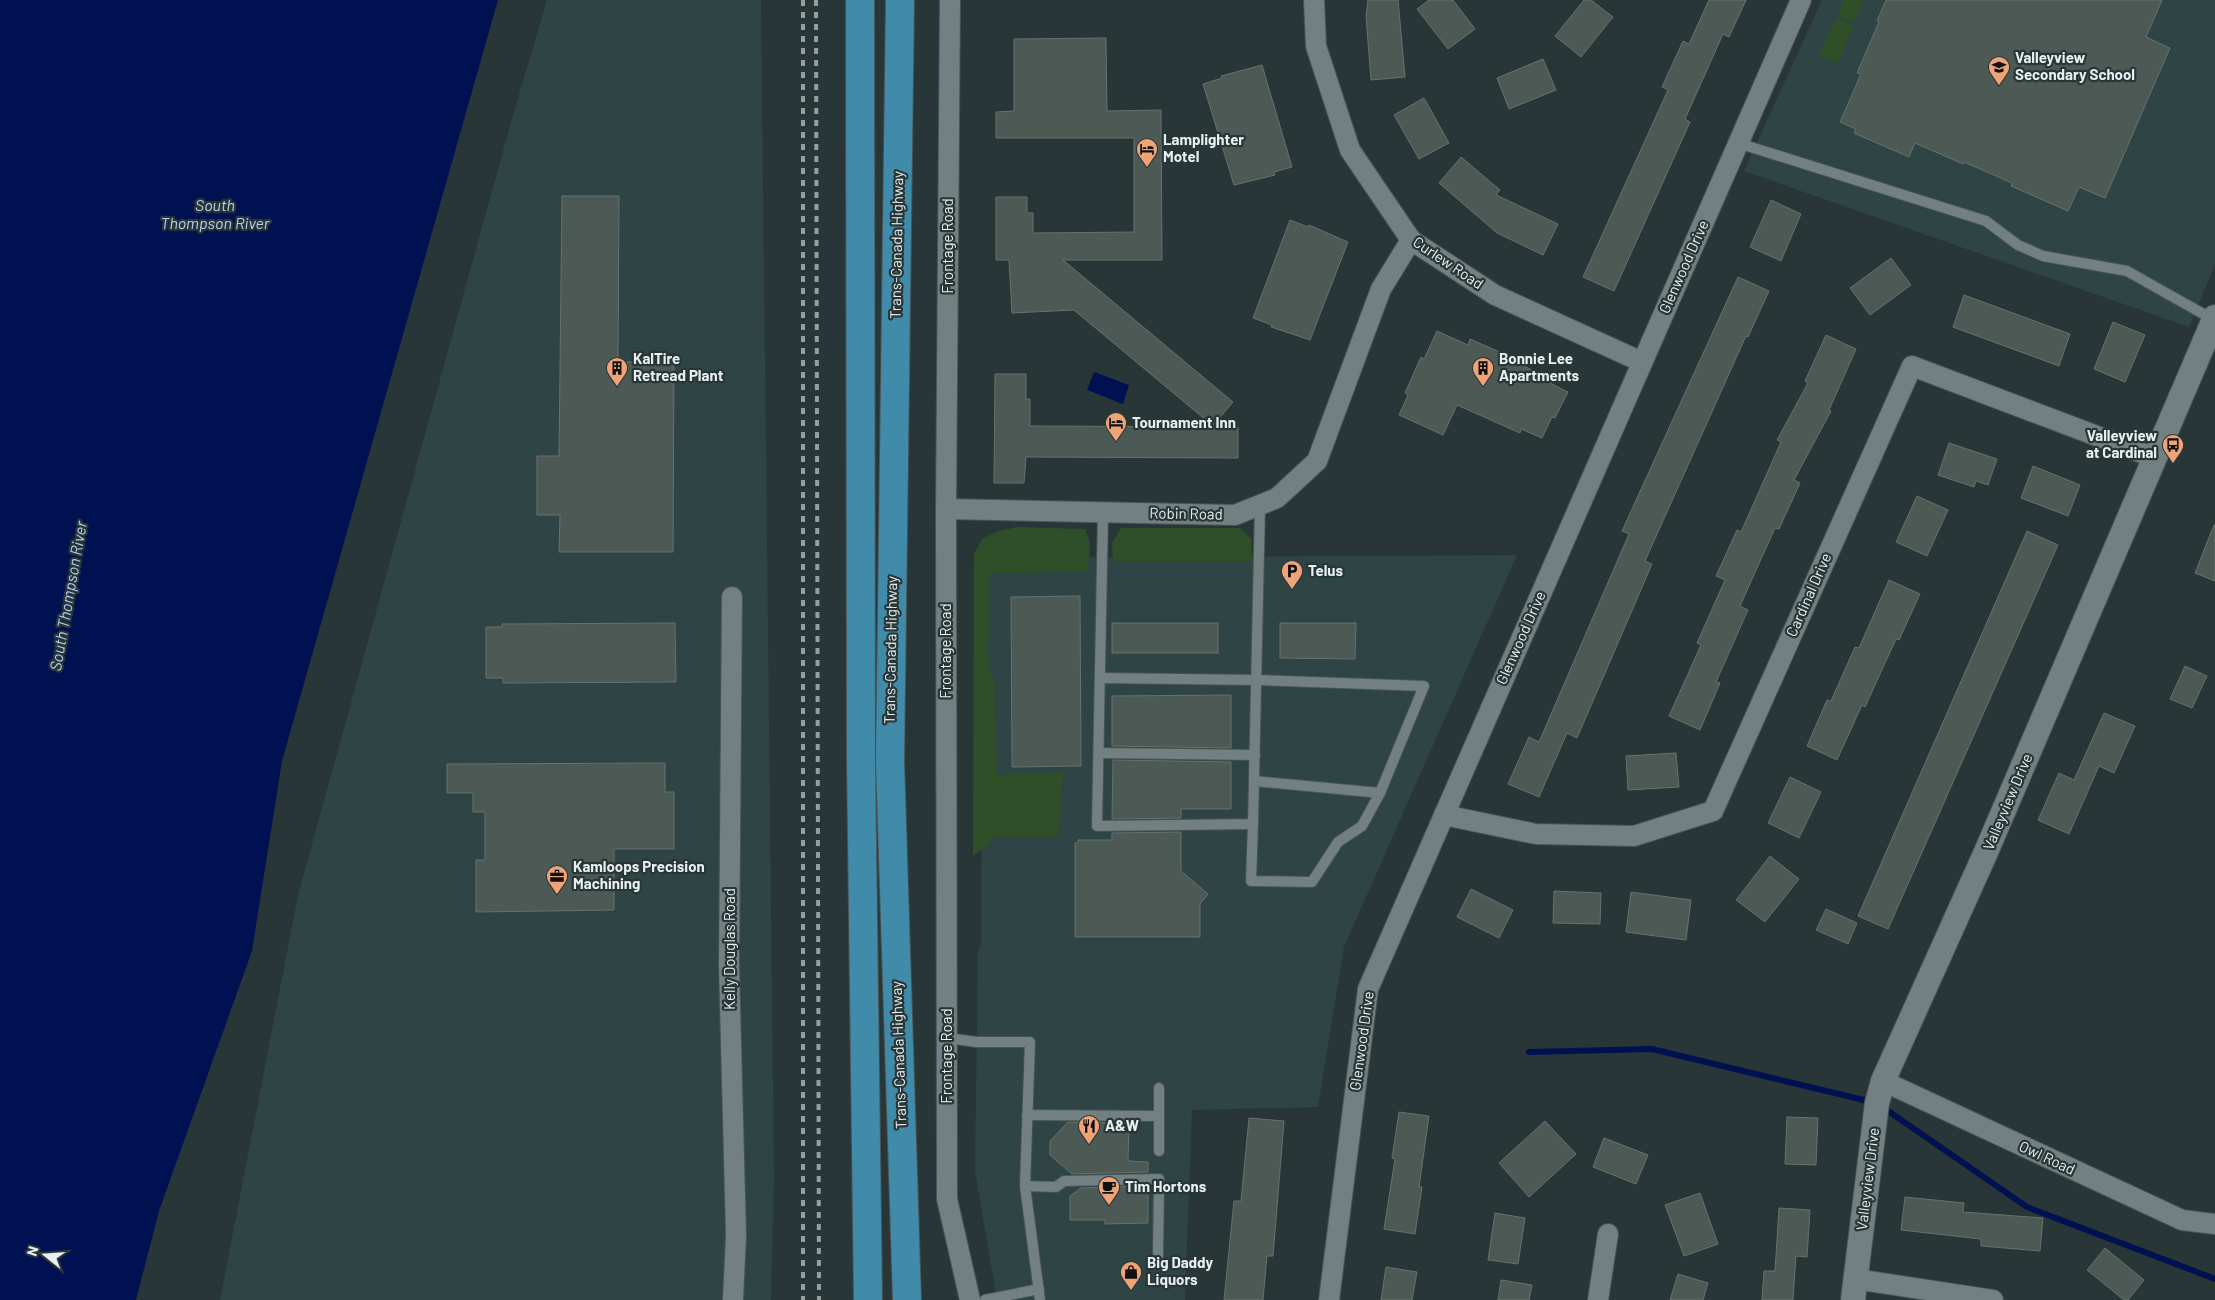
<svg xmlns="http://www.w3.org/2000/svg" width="2215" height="1300" font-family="Barlow,sans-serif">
	<rect width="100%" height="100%" fill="#293637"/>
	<g fill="#2f4445">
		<path d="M547,0H761L774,1177L771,1300H220L298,895L511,122Z"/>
		<path d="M1822,0H2215V265L2189,327L1744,171Z"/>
		<path d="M1517,555L1344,947L1318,1107L1192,1110L1185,1300H997L975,1171L978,948L981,947L983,558Z"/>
	</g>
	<g fill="#2e4f28">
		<path d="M1843,0H1864L1854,23L1837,15Z"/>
		<path d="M1836,18L1854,26L1837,63L1819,56Z"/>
		<path d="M1018,527L1085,529L1090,542L1088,571L989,574L988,664L994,683L997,775L1063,772L1058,837L992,838L990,843L973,856L974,554L982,539L998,531Z"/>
		<path d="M1121,528H1240L1251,539L1252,561H1113L1112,543Z"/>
	</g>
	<g fill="#001151">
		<path d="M0,0H498L282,761L252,951L159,1211L136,1300H0Z"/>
		<path d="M1094,372L1129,385L1123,404L1087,390Z"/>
	</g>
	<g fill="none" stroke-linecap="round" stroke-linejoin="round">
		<g stroke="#001151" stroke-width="6">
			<path d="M1529,1052L1652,1049L1872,1102"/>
			<path d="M1881,1106L2027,1207L2215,1279"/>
		</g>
	</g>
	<g fill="#4d5955" stroke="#66726e">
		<path d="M1368,0H1398L1405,77L1371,80L1366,16Z"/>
		<path d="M1429,0H1453L1475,29L1448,49L1417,9Z"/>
		<path d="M1584,0H1591L1613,17L1581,57L1555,36Z"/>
		<path d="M1709,0H1746L1729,37L1723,34L1685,119L1690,122L1614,291L1583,277L1668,90L1662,87L1683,41L1689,44Z"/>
		<path d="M1886,0H2162L2146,37L2170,48L2105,198L2079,187L2068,211L2011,186L2012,183L1964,162L1963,164L1915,143L1909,157L1854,133L1856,129L1840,122L1861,74L1857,73L1879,22L1877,21Z"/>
		<path d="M1106,38L1107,111L1161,110L1162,260H1063L1233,402L1213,426L1074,310L1012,313L1009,260H996V197H1027V213H1033V233L1134,232V138H996V112L1014,111V39Z"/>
		<path d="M1543,59L1556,90L1509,109L1497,78Z"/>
		<path d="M1262,65L1292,167L1274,172L1275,175L1234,185L1203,84L1222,78L1221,76Z"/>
		<path d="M1424,98L1449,143L1419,159L1394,115Z"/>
		<path d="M1461,157L1500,190L1496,195L1558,224L1543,255L1497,233L1439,183Z"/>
		<path d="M562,196H619L618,362H674L673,552H559L560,515H537V456H559Z"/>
		<path d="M1771,200L1801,214L1781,261L1750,247Z"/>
		<path d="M1290,220L1308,227L1309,225L1348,242L1310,340L1271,327L1272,325L1253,318Z"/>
		<path d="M1891,258L1911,285L1870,315L1850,288Z"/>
		<path d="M1738,277L1769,291L1748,337L1746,336L1645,561L1652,564L1577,738L1567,733L1539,797L1508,784L1529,737L1539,742L1629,534L1622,531Z"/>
		<path d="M1964,295L2070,334L2059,366L1953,327Z"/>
		<path d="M2113,322L2145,335L2125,382L2094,369Z"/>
		<path d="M1437,331L1468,345L1470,339L1511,357L1510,360L1552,379L1550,383L1568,392L1555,418L1552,417L1542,438L1521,429L1520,433L1457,405L1443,435L1399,415L1408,395L1405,393L1421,357L1424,359Z"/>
		<path d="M1826,335L1856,349L1829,410L1831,411L1794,480L1800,483L1779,529L1775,528L1740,606L1748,610L1716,682L1720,683L1700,730L1669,716L1701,645L1697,643L1725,580L1716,576L1737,530L1741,532L1781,442L1777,440L1808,383L1805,381Z"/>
		<path d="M995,374H1026V399H1030V426L1238,427V458L1026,457L1024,483H994Z"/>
		<path d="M1949,443L1997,459L1988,485L1976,481L1974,487L1938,475Z"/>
		<path d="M2033,466L2080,485L2068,516L2021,498Z"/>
		<path d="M1917,496L1948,510L1927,556L1896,542Z"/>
		<path d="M2214,525H2215V581L2195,573Z"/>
		<path d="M2027,531L2058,545L1888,929L1858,916Z"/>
		<path d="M1889,580L1920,594L1899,640L1896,639L1865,707L1862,705L1837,760L1807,746L1827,700L1831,701L1855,647L1859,648Z"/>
		<path d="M1080,596L1081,766L1012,767L1011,597Z"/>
		<path d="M675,623L676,682L503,683V678H486V627H502V624Z"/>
		<rect x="1112" y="623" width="106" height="30"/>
		<path d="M1280,623H1356L1355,659L1280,658Z"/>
		<path d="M2185,666L2207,676L2192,708L2170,699Z"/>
		<path d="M1231,695V748L1112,746V696Z"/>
		<path d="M2104,713L2135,726L2114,773L2099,766L2069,834L2038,820L2059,773L2074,780Z"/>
		<path d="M1676,753L1679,787L1628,790L1626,756Z"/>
		<path d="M1113,760L1231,762V809H1181V818L1112,819Z"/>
		<path d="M665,763V792H674V849H614V910L476,912V860H485V812H473V793H447V764Z"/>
		<path d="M1790,777L1821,792L1799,838L1768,823Z"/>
		<path d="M1181,832V871L1208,894L1200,904V937H1075V843H1078V840H1112V833Z"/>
		<path d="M1770,856L1799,879L1765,922L1736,900Z"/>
		<path d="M1471,889L1513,910L1499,938L1457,917Z"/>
		<path d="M1554,891L1601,893L1600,924L1553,923Z"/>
		<path d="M1631,892L1691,900L1686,940L1626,932Z"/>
		<path d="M1826,909L1857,923L1848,944L1816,930Z"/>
		<path d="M1399,1112L1429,1116L1419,1187H1422L1415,1234L1384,1229L1395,1159L1392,1158Z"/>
		<path d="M1787,1117L1818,1118L1816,1165L1785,1164Z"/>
		<path d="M1249,1118L1284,1121L1273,1256H1267L1263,1300H1224L1234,1201H1241Z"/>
		<path d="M1545,1121L1576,1154L1529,1197L1499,1163Z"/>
		<path d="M1068,1122L1129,1123L1128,1161L1148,1162V1172L1072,1174L1050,1155V1141Z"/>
		<path d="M1604,1138L1648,1155L1636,1184L1593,1167Z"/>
		<path d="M1148,1186V1223L1105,1224V1220H1070V1196L1081,1188Z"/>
		<path d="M1700,1193L1718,1244L1684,1256L1665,1205Z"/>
		<path d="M1905,1197L1964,1203L1963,1212L2043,1218L2040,1251L1981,1246V1239L1901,1230Z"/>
		<path d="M1779,1208L1810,1210L1807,1257L1796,1256L1793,1300H1762L1764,1271H1775Z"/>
		<path d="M1495,1213L1525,1218L1518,1264L1488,1260Z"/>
		<path d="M2105,1248L2144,1280L2128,1300H2124L2087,1270Z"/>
		<path d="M1386,1267L1417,1272L1412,1300H1381Z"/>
		<path d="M1678,1274L1708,1283L1703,1300H1670Z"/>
		<path d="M1501,1280L1532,1285L1529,1300H1498Z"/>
	</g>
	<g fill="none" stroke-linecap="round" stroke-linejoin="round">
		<g stroke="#495455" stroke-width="12">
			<g id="service">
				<path d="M1738,143L1986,221L2018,245L2043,256L2127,271L2214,320"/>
				<path d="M1103,512L1097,826L1253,824L1260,505"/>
				<path d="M1101,678L1257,680L1424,686L1380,793L1254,781"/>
				<path d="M1100,753L1255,755"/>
				<path d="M1253,824L1251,881L1312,882L1338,842L1362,826L1380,793"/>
				<path d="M947,1038L977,1042H1030L1025,1186L1040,1300"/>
				<path d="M1159,1088V1151"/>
				<path d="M1027,1115L1159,1116"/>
				<path d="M1025,1186L1056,1187L1064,1181L1159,1179L1158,1256"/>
				<path d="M985,1300L1039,1289"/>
			</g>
		</g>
		<g stroke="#495455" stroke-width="22">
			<g id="minor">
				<path d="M950,0L946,509L947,1199L970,1300"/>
				<path d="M1314,0L1316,46L1350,150L1411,240L1495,295L1642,362"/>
				<path d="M946,509L1235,515L1277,498L1317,461L1381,289L1411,240"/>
				<path d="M732,597L729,966L736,1235L733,1300"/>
				<path d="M1444,815L1536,834L1634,836L1713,811L1912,366L2155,458"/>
				<path d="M1883,1081L2182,1220L2215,1224"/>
				<path d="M1855,1279L1993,1300"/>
				<path d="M1329,1300L1368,989L1801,0"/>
				<path d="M1598,1300L1608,1234"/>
			</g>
		</g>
		<g stroke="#495455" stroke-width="26">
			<path id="tertiary" d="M1853,1300L1877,1103L1883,1081L1986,852L2215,317"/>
		</g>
		<g stroke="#495455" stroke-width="30">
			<g id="trunk">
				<path d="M860,0L861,761L868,1300"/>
				<path d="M900,0L890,761L907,1300"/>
			</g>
		</g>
		<use href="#service" stroke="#728081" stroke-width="10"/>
		<use href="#minor" stroke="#728081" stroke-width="20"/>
		<use href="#tertiary" stroke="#728081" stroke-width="24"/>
		<use href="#trunk" stroke="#408aaa" stroke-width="28"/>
		<g stroke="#959fa0" stroke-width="4" stroke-dasharray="6 6" stroke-linecap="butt">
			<path d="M803,0V1300"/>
			<path d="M816,0L819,1300"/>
		</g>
	</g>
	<defs>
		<g id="school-pin" transform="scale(1.125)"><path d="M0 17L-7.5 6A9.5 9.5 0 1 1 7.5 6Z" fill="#efa377" stroke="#293637"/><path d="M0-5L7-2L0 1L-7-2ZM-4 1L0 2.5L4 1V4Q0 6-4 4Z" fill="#111"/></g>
		<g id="hotel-pin" transform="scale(1.125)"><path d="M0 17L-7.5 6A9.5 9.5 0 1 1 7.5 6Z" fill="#efa377" stroke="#293637"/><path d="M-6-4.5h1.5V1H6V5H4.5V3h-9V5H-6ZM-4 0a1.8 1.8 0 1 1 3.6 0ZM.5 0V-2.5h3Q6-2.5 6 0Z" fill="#111"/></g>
		<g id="building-pin" transform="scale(1.125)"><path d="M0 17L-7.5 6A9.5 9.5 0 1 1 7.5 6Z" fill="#efa377" stroke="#293637"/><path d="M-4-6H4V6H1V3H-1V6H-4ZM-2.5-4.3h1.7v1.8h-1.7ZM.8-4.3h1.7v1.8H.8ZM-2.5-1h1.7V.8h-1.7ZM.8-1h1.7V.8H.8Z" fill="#111"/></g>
		<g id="bus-pin" transform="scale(1.125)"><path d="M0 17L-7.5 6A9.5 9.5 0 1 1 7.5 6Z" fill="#efa377" stroke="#293637"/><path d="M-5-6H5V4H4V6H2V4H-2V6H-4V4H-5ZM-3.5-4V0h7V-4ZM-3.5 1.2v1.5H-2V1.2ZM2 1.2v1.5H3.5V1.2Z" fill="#111"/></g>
		<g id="parking-pin" transform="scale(1.125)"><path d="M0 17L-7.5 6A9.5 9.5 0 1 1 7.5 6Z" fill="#efa377" stroke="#293637"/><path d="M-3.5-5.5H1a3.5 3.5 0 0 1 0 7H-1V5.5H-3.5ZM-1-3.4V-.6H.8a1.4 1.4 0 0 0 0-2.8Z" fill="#111"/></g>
		<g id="office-pin" transform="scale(1.125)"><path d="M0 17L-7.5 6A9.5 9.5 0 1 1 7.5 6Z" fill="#efa377" stroke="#293637"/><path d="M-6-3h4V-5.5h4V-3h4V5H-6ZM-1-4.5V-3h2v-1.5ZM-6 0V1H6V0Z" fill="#111"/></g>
		<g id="restaurant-pin" transform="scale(1.125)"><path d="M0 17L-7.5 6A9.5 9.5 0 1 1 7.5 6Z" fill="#efa377" stroke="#293637"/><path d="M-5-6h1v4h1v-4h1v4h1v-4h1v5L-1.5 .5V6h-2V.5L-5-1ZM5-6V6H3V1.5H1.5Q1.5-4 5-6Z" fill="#111"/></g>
		<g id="cafe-pin" transform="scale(1.125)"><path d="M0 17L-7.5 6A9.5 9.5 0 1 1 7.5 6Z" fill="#efa377" stroke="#293637"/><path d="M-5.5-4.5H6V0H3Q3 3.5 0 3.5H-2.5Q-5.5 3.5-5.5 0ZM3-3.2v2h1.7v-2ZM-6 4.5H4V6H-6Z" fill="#111"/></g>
		<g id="shop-pin" transform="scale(1.125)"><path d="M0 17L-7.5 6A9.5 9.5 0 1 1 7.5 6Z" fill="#efa377" stroke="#293637"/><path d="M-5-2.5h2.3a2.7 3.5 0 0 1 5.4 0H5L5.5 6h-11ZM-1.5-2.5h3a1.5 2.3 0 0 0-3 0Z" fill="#111"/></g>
	</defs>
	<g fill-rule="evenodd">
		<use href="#school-pin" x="1999" y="67"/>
		<use href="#hotel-pin" x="1147" y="149"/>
		<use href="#building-pin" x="617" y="368"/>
		<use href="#building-pin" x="1483" y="368"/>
		<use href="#hotel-pin" x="1116" y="423"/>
		<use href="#bus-pin" x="2173" y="445"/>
		<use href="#parking-pin" x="1292" y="571"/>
		<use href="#office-pin" x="557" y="876"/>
		<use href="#restaurant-pin" x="1089" y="1126"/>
		<use href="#cafe-pin" x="1109" y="1187"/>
		<use href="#shop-pin" x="1131" y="1272"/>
	</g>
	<g text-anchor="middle" stroke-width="4.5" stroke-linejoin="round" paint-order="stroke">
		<g font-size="15" font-weight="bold" fill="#e8eff0" stroke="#293637" text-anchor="start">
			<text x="2015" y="63">Valleyview<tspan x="2015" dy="17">Secondary School</tspan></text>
			<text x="1163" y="145">Lamplighter<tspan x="1163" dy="17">Motel</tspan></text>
			<text x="633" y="364">KalTire<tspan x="633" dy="17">Retread Plant</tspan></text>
			<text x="1499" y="364">Bonnie Lee<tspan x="1499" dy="17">Apartments</tspan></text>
			<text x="1132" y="428">Tournament Inn</text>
			<text x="2157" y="441" text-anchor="end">Valleyview<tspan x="2157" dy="17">at Cardinal</tspan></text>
			<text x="1308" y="576">Telus</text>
			<text x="573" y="872">Kamloops Precision<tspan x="573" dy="17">Machining</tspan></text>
			<text x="1105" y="1131">A&amp;W</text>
			<text x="1125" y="1192">Tim Hortons</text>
			<text x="1147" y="1268">Big Daddy<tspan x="1147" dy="17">Liquors</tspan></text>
		</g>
		<g font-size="15" fill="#e8eff0" stroke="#293637">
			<text transform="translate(897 245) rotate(-89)" y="5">Trans-Canada Highway</text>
			<text transform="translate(948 246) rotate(-90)" y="5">Frontage Road</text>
			<text transform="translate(1448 263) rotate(34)" y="5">Curlew Road</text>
			<text transform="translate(1684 267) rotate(-66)" y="5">Glenwood Drive</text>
			<text transform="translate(1186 514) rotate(1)" y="5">Robin Road</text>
			<text transform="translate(1809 595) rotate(-66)" y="5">Cardinal Drive</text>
			<text transform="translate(1521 638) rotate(-66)" y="5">Glenwood Drive</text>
			<text transform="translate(891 650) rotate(-89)" y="5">Trans-Canada Highway</text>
			<text transform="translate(946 651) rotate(-90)" y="5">Frontage Road</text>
			<text transform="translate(2008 802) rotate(-67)" y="5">Valleyview Drive</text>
			<text transform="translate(730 949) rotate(-90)" y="5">Kelly Douglas Road</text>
			<text transform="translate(1362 1041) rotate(-82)" y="5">Glenwood Drive</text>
			<text transform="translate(899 1055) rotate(-92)" y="5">Trans-Canada Highway</text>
			<text transform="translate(947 1056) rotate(-90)" y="5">Frontage Road</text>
			<text transform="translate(2047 1158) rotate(25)" y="5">Owl Road</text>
			<text transform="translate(1868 1179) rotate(-83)" y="5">Valleyview Drive</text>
		</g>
		<g font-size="16" font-style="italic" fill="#b7cdf4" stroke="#293637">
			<text x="215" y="211">South<tspan x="215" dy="18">Thompson River</tspan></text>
			<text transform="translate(68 596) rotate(-80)" y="6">South Thompson River</text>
		</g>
	</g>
	<g transform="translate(45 1255) rotate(287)" stroke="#293637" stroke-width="4" paint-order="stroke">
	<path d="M0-4L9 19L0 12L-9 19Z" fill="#e8eff0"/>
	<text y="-8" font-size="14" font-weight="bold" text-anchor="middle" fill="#e8eff0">N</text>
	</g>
</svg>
